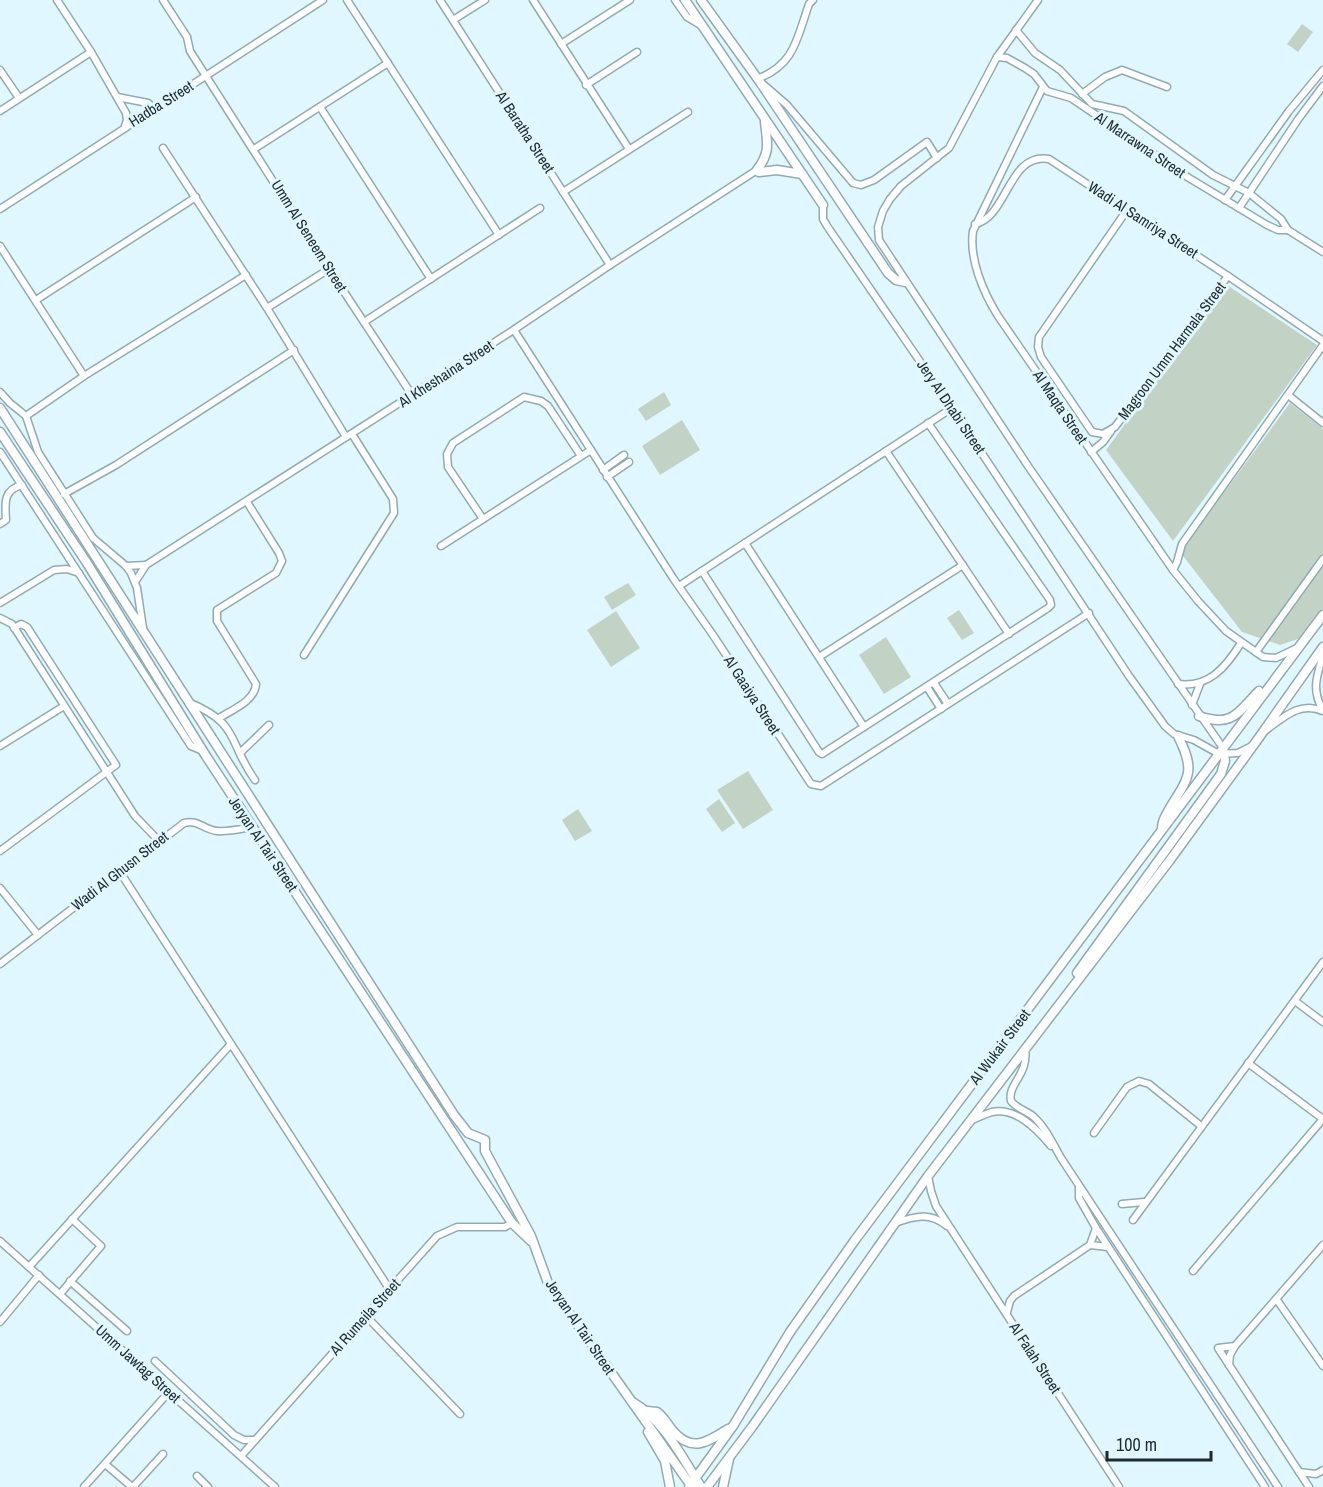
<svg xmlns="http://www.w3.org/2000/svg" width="1323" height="1487" font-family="'Archivo Narrow',sans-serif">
	<rect width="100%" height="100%" fill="#e1f7ff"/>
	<g fill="#c2d3c6">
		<path d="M1302,24L1313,32L1298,52L1287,44Z"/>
		<path d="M1227,285L1317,345L1173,541L1106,450Z"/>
		<path d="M664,392L671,405L646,421L638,409Z"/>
		<path d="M1290,403L1323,429V608L1304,637L1280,645L1242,632L1180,552Z"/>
		<path d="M682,420L700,450L660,475L642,446Z"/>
		<path d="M628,583L636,595L612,610L604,597Z"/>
		<path d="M959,610L974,633L962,640L947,618Z"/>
		<path d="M616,611L640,648L611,667L587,630Z"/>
		<path d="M886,637L911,677L884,694L859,655Z"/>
		<path d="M748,771L773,810L743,829L717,790Z"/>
		<path d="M719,799L735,823L722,832L706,809Z"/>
		<path d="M578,809L592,831L575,841L562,820Z"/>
	</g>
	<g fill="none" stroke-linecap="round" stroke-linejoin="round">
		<g stroke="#91abb4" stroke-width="9">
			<g id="street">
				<path d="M57,0L91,52L126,113L127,120L125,126"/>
				<path d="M163,0L187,37L190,51L329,269L412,395"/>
				<path d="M347,0L499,235"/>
				<path d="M440,0L610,265"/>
				<path d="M533,0L629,149"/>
				<path d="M675,0L687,17L702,26"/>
				<path d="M1038,0L997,57L949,148L901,186L890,199L883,211L878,227L879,240L1028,466L1223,748"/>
				<path d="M453,20L485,0"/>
				<path d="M1016,30L1035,53L1060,70L1092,104L1124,111L1213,175L1249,193L1281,219L1288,230L1323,252"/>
				<path d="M561,44L630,0"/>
				<path d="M997,57L1007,58L1025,68L1034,74L1047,91L1071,98L1189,178L1267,225L1278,230H1288"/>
				<path d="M0,70L19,98"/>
				<path d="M757,79C795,65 797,38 809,4L813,0"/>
				<path d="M586,85L637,52"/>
				<path d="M764,85L787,105L853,183L861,185L874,180L927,142L937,158"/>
				<path d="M1043,87L973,231C969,259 983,292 998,316L1173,570L1198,601L1226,631L1263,657L1276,658L1297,648"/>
				<path d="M1082,94L1105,77L1122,70L1167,87"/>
				<path d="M117,97L148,103L155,109"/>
				<path d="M320,107L431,279"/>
				<path d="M0,111L91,52"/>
				<path d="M163,148L267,308L346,437"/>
				<path d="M254,149L388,63"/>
				<path d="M563,192L688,112"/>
				<path d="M1225,200L1289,111L1323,70"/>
				<path d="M823,205V219L827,226L952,408L1129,676L1165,726L1174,734L1194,740L1219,754L1238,753L1252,746"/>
				<path d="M1239,208L1299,118L1323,86"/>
				<path d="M0,209L323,0"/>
				<path d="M1127,210L1039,337L1038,347L1041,357L1092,432L1103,434L1115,427L1228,276"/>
				<path d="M975,224C1008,217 1008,152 1049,159L1228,276L1323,341"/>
				<path d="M0,246L84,376"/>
				<path d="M36,300L196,197"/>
				<path d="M267,308L329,269"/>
				<path d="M364,322L540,208"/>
				<path d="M514,330L673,578L713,635L811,784L821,786L1089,613"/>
				<path d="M0,392L10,403L26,416L38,452L93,538L126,566L131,573L137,588L143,628"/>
				<path d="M1288,395L1323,423"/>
				<path d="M26,416L84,376L246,275"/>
				<path d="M886,451L1009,634"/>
				<path d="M0,452L191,746L203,751"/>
				<path d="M1091,452L1103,442L1111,431"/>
				<path d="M603,470L624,455"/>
				<path d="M607,477L629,462"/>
				<path d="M64,494L116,465L294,350"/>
				<path d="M483,519L448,467L447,454L453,443L524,397L541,401L548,406L581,456"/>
				<path d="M0,524L6,520C5,503 3,490 22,485"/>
				<path d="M745,543L864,727"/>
				<path d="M441,546L591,450"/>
				<path d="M126,566L146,565"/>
				<path d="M1173,570L1177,562L1182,544L1323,345"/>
				<path d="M702,571L819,752L822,754L1048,608L1051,605L1050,600L928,423"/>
				<path d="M135,582L146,565L512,331L610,265L757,170"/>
				<path d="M679,586L952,408"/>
				<path d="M0,603L54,570L67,569L79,573"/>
				<path d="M0,618L12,624L135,816L159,841"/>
				<path d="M1256,652L1323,559"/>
				<path d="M304,655L394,513L393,499L352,434"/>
				<path d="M819,657L963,565"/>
				<path d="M934,683L948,704"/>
				<path d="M1178,684C1209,688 1226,667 1241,643"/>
				<path d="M927,687L941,709"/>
				<path d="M188,702C241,724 227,741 255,780"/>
				<path d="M1192,705L1200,684"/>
				<path d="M1323,710C1311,691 1317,675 1323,655"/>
				<path d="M219,718C232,710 255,701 256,684L217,621V610L276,573L282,561L279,553L247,502"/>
				<path d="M1266,730C1284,717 1300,701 1323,711"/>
				<path d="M0,746L64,706"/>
				<path d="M240,753L269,725"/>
				<path d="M0,851L116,765L27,627L21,624L14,628"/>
				<path d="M120,872L390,1290"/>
				<path d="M0,888L38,935"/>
				<path d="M0,964L184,823C198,819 204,830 217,831C228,832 241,829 252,827"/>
				<path d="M1295,1001L1323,1022"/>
				<path d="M1025,1049C1029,1075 1007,1084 1011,1101C1016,1108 1027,1111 1034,1117C1046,1128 1053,1144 1061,1158L1278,1487"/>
				<path d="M970,1121C977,1118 985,1114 992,1112C1016,1107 1037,1129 1051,1146"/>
				<path d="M1094,1133L1127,1087L1139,1081L1149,1084L1201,1126"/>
				<path d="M928,1176L931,1191L936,1206L1119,1487"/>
				<path d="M1079,1186V1198L1096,1228L1265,1487"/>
				<path d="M1122,1204L1144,1202"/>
				<path d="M1133,1220L1323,962"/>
				<path d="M895,1223C915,1216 930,1212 947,1226"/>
				<path d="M0,1241L275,1487"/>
				<path d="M1090,1245L1108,1247"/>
				<path d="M29,1267L231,1044"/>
				<path d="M1193,1271L1323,1119L1248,1063"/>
				<path d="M70,1281L127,1331"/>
				<path d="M60,1294L101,1246L72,1219"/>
				<path d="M1277,1300L1323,1366"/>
				<path d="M1007,1312L1010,1301L1014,1296L1090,1245L1096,1228"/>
				<path d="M366,1316L460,1414"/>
				<path d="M0,1322L39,1275"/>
				<path d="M1235,1346L1218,1348L1309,1487"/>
				<path d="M155,1361L234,1435L244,1440H255"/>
				<path d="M1229,1365L1230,1355L1235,1346L1323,1245"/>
				<path d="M241,1456L437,1236L457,1227H505L512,1223"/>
				<path d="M105,1464L132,1487"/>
				<path d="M1299,1472L1316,1474L1323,1470"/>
				<path d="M197,1476L208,1487"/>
				<path d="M84,1487L169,1392"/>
				<path d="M133,1487L163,1454"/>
			</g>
		</g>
		<g stroke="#91abb4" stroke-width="11">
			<g id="secondary">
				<path d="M685,0L823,205"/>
				<path d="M701,0L760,82L888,273L896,280L905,282"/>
				<path d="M757,170C771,152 767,142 765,122"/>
				<path d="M759,172L777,170L802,174"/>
				<path d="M0,408L454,1115L468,1133L485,1140V1151L531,1236L548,1283L692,1487"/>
				<path d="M0,432L87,563L206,756L512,1223L531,1241"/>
				<path d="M1199,716C1233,728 1238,712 1259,691"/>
				<path d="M1162,828C1162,819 1167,814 1171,806C1190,776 1195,770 1178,736"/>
				<path d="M1077,973L1221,774L1225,761L1223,748"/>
				<path d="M634,1403C664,1421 682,1457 701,1487"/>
				<path d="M647,1411L657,1412C664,1417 667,1424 673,1431C692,1453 708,1442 728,1429"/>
				<path d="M648,1432L665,1461L670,1487"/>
				<path d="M689,1487L733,1426L790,1332L855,1240L1323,615"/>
				<path d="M707,1487L752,1427L928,1176L1170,860L1258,739L1323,647"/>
				<path d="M723,1487L729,1459"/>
			</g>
		</g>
		<use href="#street" stroke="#fff" stroke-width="6"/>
		<use href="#secondary" stroke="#fff" stroke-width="8"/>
	</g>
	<g text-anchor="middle" stroke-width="6" stroke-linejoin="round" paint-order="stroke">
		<g font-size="15" fill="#1f2a2d" stroke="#e1f7ff">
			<text transform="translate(161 104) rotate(-32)" y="5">Hadba Street</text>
			<text transform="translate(525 132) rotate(57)" y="5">Al Baratha Street</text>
			<text transform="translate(1140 145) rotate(34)" y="5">Al Marrawna Street</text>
			<text transform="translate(1143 220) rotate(33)" y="5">Wadi Al Samriya Street</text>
			<text transform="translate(309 236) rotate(58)" y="5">Umm Al Seneem Street</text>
			<text transform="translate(1172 351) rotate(-53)" y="5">Magroon Umm Harmala Street</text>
			<text transform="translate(446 374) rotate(-33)" y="5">Al Kheshaina Street</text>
			<text transform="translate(951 407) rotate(56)" y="5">Jery Al Dhabi Street</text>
			<text transform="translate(1060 407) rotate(56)" y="5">Al Maqta Street</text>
			<text transform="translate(752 695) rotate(57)" y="5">Al Gaaiya Street</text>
			<text transform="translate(263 844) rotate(56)" y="5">Jeryan Al Tair Street</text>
			<text transform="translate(120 871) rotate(-38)" y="5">Wadi Al Ghusn Street</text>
			<text transform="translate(1000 1047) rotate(-53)" y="5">Al Wukair Street</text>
			<text transform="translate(365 1317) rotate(-48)" y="5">Al Rumeila Street</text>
			<text transform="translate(580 1327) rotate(56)" y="5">Jeryan Al Tair Street</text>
			<text transform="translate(1035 1358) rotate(57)" y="5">Al Falah Street</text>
			<text transform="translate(138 1364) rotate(42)" y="5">Umm Jawtag Street</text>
		</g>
	</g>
	<path d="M1107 1451v9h104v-9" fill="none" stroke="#1f2a2d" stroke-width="3"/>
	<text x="1116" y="1451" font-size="18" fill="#1f2a2d" stroke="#e1f7ff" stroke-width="4.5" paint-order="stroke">100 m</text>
</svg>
